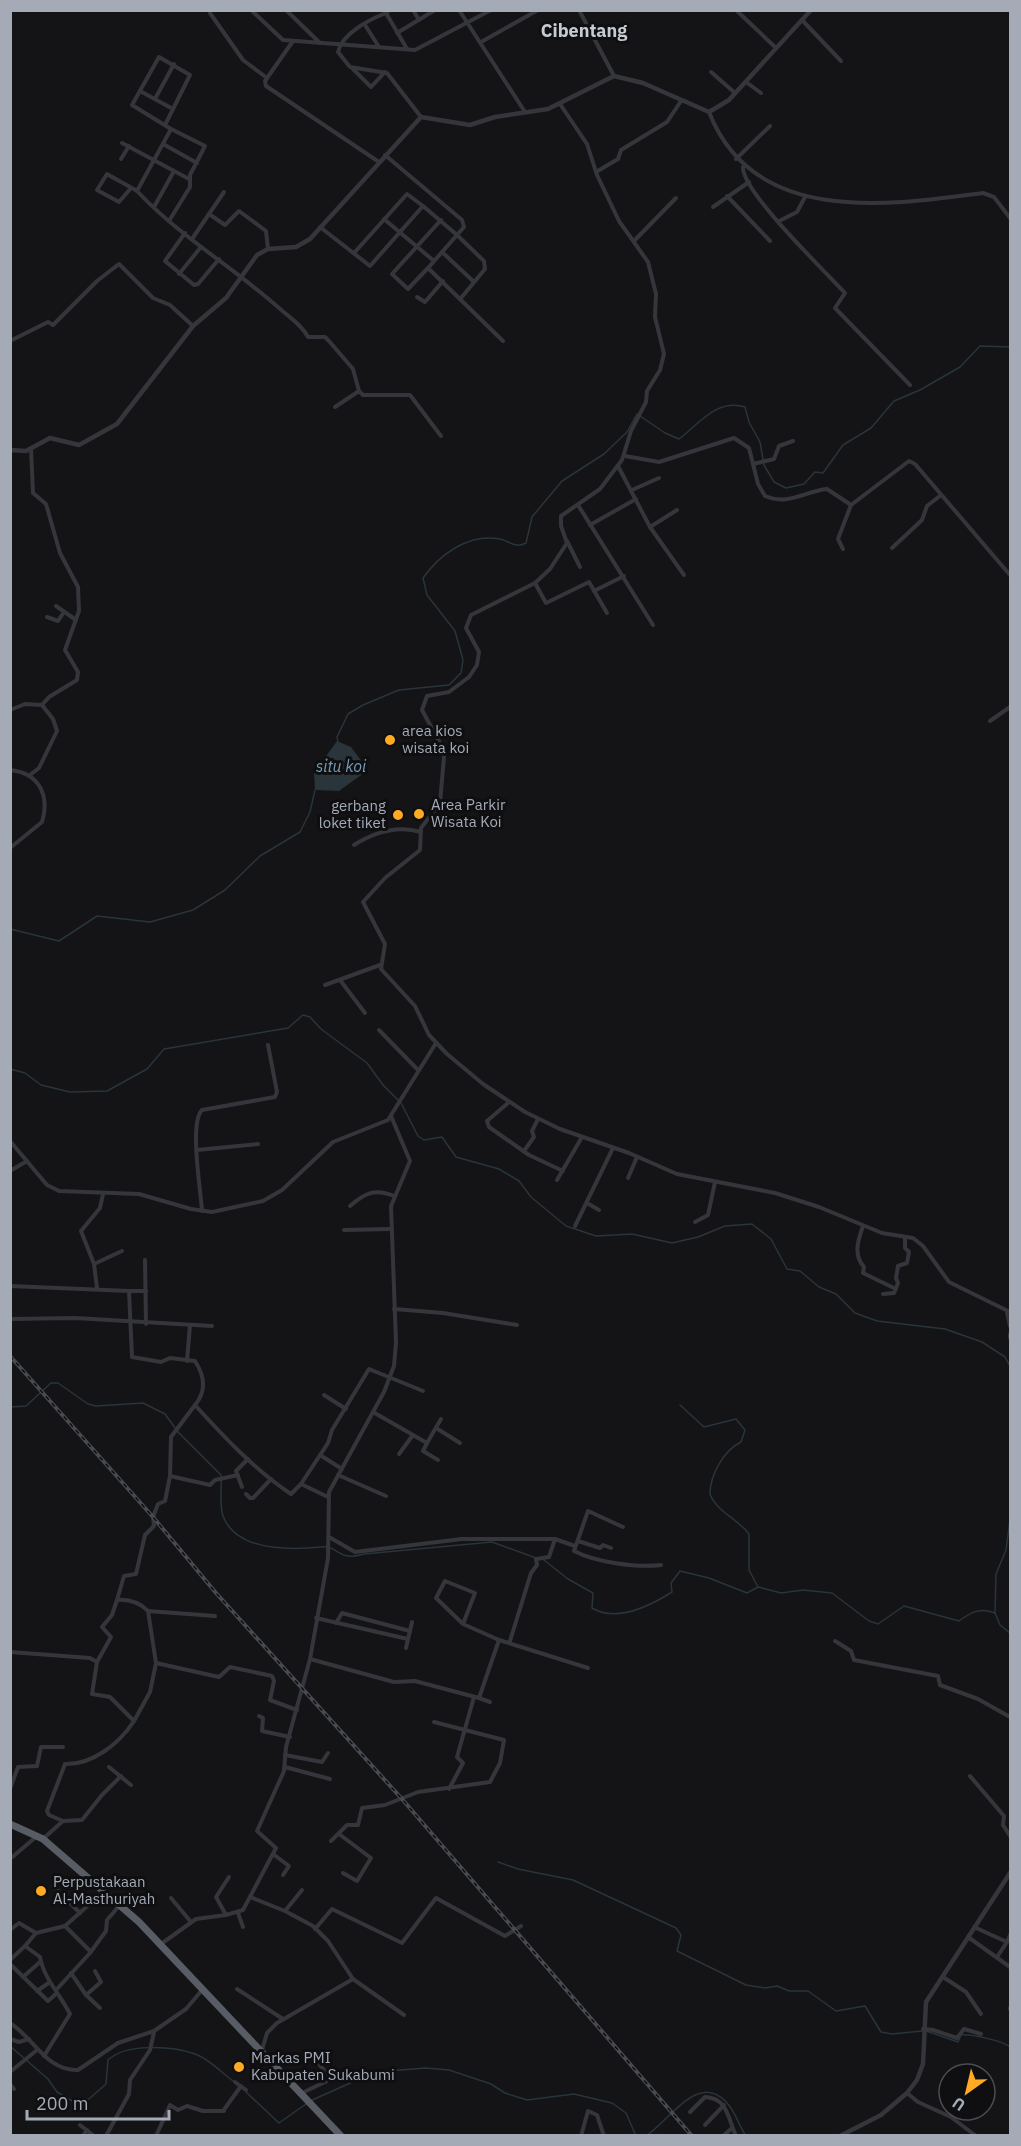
<svg xmlns="http://www.w3.org/2000/svg" width="1021" height="2146" font-family="'IBM Plex Sans',sans-serif">
	<rect width="100%" height="100%" fill="#141416"/>
	<path fill="#29343b" d="M337,741L351,747L368,770L339,791L315,790L314,773Z"/>
	<g fill="none" stroke-linecap="round" stroke-linejoin="round">
		<g stroke="#29343b" stroke-width="1.5">
			<path d="M338,743L337,737L348,714L363,705L399,690L449,685L461,673L463,660L455,631L427,595L423,578C440,554 469,533 500,539C510,541 515,549 526,543L532,517L562,481L604,454L627,432L637,414L665,433L679,439C699,424 717,398 745,407L749,422L760,442L764,465L774,482L786,488L804,484L815,472L823,473L843,445L871,428L894,401L920,390L960,367L980,346L1010,347"/>
			<path d="M10,929L59,941L97,916L150,922L193,910L225,890L260,856L300,832L310,812L315,790"/>
			<path d="M10,1069L25,1073L41,1085L70,1092L107,1091L147,1069L164,1049L288,1028L303,1015L310,1017L321,1029L367,1063L383,1085L398,1100"/>
			<path d="M401,1103L418,1136L424,1140L442,1137L456,1157L499,1169L519,1181L531,1197L566,1226L596,1236L632,1234L672,1243L698,1237L725,1226L752,1224L771,1239L787,1269L800,1271L819,1287L836,1294L855,1313L877,1321L945,1329L982,1342L1005,1357L1010,1366"/>
			<path d="M680,1405L704,1427L736,1419L745,1430L741,1442C724,1450 710,1475 710,1494C716,1511 739,1520 749,1534V1570L758,1587L781,1593L803,1590L832,1593L869,1621L878,1624L904,1606L959,1621C971,1612 981,1607 995,1613L1000,1625L1010,1633"/>
			<path d="M10,1407L26,1406L51,1383H58L88,1404L96,1406L143,1403L165,1414L178,1432L221,1475C222,1487 219,1505 223,1516C236,1551 290,1550 321,1547C339,1545 337,1562 364,1554L492,1542L536,1558"/>
			<path d="M544,1560L568,1579L593,1593L592,1608C617,1623 650,1606 672,1592L671,1583L680,1571L709,1578L747,1593L758,1587"/>
			<path d="M995,1613L996,1574L1006,1550L1010,1520"/>
			<path d="M498,1862L518,1869L573,1880L676,1928L681,1935L677,1951L746,1985L765,1988L777,1986L789,1991H808L836,2011L865,2006L881,2032L892,2034L922,2031"/>
			<path d="M926,2031L958,2042L961,2035C971,2034 1004,2041 1010,2047"/>
			<path d="M10,2046L48,2079L57,2092L74,2102L89,2099L106,2084L108,2060C126,2043 172,2046 195,2054C208,2058 222,2073 233,2081"/>
			<path d="M246,2092L279,2123L306,2104"/>
			<path d="M310,2101L375,2072L426,2068L449,2070L491,2084L505,2093L527,2100L574,2094L612,2103L626,2113L636,2136"/>
			<path d="M646,2136C669,2121 699,2070 727,2103C735,2111 739,2126 746,2136"/>
		</g>
		<g stroke="#35363b" stroke-width="4">
			<path d="M251,10L283,40L415,50L491,10"/>
			<path d="M286,10L320,43"/>
			<path d="M390,10L386,13L407,49"/>
			<path d="M413,10L419,20"/>
			<path d="M459,10L525,112"/>
			<path d="M579,10L614,76"/>
			<path d="M736,10L776,48"/>
			<path d="M210,13L243,60L267,78"/>
			<path d="M386,13C368,20 342,34 338,52L350,67L387,73L421,117"/>
			<path d="M802,20L841,61"/>
			<path d="M365,25L379,47"/>
			<path d="M397,33L435,10"/>
			<path d="M293,41L265,81L266,86L379,162"/>
			<path d="M481,42L538,10"/>
			<path d="M353,69L371,87L385,72"/>
			<path d="M711,72L735,93"/>
			<path d="M746,82L761,93"/>
			<path d="M140,91L173,109"/>
			<path d="M155,99L174,64"/>
			<path d="M560,104L587,144L597,175L619,221L648,262L656,294L655,317L664,354L660,370L647,391L646,402L631,431L622,460L600,489L561,516V526L567,543L550,569L535,583L471,615L466,628L479,652L477,665L469,677L449,692L427,696L422,710L441,745L444,757L440,803L421,828L420,850L385,878L363,902L385,944L381,969L415,1006L429,1035L447,1054L483,1084L525,1112L560,1129L629,1153L677,1174L775,1193L819,1207L882,1233L913,1238L923,1246L949,1282L1010,1312"/>
			<path d="M709,112C753,225 885,206 983,193L994,197L1010,218"/>
			<path d="M165,125L190,75L159,57L132,105L171,129L137,191C179,236 233,267 279,308C289,317 302,325 308,337H325L329,341L353,369L359,391L363,395H410L441,436"/>
			<path d="M122,143L189,179"/>
			<path d="M163,144L197,163"/>
			<path d="M385,155L462,220L464,227L457,235L484,261L485,269L461,298"/>
			<path d="M121,159L129,146"/>
			<path d="M736,159L770,126"/>
			<path d="M743,167C742,192 826,272 845,293L835,308L910,385"/>
			<path d="M596,172L618,159L621,150L667,122L681,101"/>
			<path d="M131,188L119,202L97,190L107,174C117,180 127,185 137,191"/>
			<path d="M727,196L770,241"/>
			<path d="M154,207L174,171"/>
			<path d="M713,207L749,182"/>
			<path d="M209,214L225,225L239,211L266,231L268,249"/>
			<path d="M384,219L434,261"/>
			<path d="M169,221L190,187V175L205,146L171,129"/>
			<path d="M779,221L797,212L805,197"/>
			<path d="M320,227L370,266L423,206L457,235L428,268L503,341"/>
			<path d="M185,233L165,261L194,285L198,284L219,259"/>
			<path d="M192,239L224,192"/>
			<path d="M634,241L676,198"/>
			<path d="M442,252L474,282"/>
			<path d="M354,253L407,194L423,206"/>
			<path d="M428,268L408,289L392,274L441,220"/>
			<path d="M179,274L201,247"/>
			<path d="M417,297L425,302L443,281"/>
			<path d="M10,341L48,322L53,325L97,281L119,264L153,298L170,305L193,326"/>
			<path d="M335,407L359,391"/>
			<path d="M625,456L659,462L734,438L749,448L758,484L765,496C788,506 805,491 827,489L851,505L909,461L915,464L1010,575"/>
			<path d="M753,464L774,459L779,446L793,441"/>
			<path d="M618,466L650,527L684,575"/>
			<path d="M632,490L659,478"/>
			<path d="M578,505L653,625"/>
			<path d="M590,525L636,499"/>
			<path d="M650,527L677,510"/>
			<path d="M567,541L580,567"/>
			<path d="M892,548L922,520L927,506L941,495"/>
			<path d="M843,549L838,539L851,505"/>
			<path d="M535,583L546,603L589,582L607,613"/>
			<path d="M594,591L624,576"/>
			<path d="M56,606L76,620"/>
			<path d="M47,617L58,621L64,612"/>
			<path d="M10,710L25,704L42,705"/>
			<path d="M990,721L1010,707"/>
			<path d="M10,770C39,773 50,795 42,822L10,848"/>
			<path d="M30,775L39,768L57,731L53,719L42,705L49,697L77,680L78,672L65,650L79,611L78,587L60,553L46,504L33,493L31,449"/>
			<path d="M354,845C375,832 397,825 421,832"/>
			<path d="M340,980L365,1013"/>
			<path d="M325,985L380,965"/>
			<path d="M379,1030L418,1070"/>
			<path d="M508,1103L487,1121L489,1127L529,1155L563,1171"/>
			<path d="M10,1141L47,1185L59,1191L139,1194L191,1209L212,1212L263,1201L282,1190L333,1142L388,1120L436,1043"/>
			<path d="M197,1150L258,1144"/>
			<path d="M524,1151L534,1137L532,1131L538,1119"/>
			<path d="M10,1171L27,1161"/>
			<path d="M628,1178L637,1157"/>
			<path d="M557,1180L582,1137"/>
			<path d="M587,1203L599,1210"/>
			<path d="M350,1206C365,1193 375,1188 394,1196"/>
			<path d="M202,1211C201,1191 189,1123 202,1110L275,1097L277,1092L268,1045"/>
			<path d="M695,1222L708,1215L715,1182"/>
			<path d="M575,1226L613,1148"/>
			<path d="M863,1226C858,1240 853,1255 864,1267L863,1273L896,1289"/>
			<path d="M344,1230L390,1229"/>
			<path d="M145,1260L146,1324"/>
			<path d="M94,1264L122,1251"/>
			<path d="M10,1286L129,1291L132,1357L161,1362L170,1358L195,1361C204,1375 207,1391 195,1405C224,1437 255,1470 291,1494L301,1484L328,1497"/>
			<path d="M97,1288L94,1264L81,1231L100,1208L103,1194"/>
			<path d="M129,1291H146"/>
			<path d="M883,1294L894,1293L898,1283L896,1278L898,1266L907,1263L909,1252L905,1248V1237"/>
			<path d="M394,1309L443,1313L517,1325"/>
			<path d="M1007,1312L1010,1326"/>
			<path d="M10,1319L75,1318L212,1326"/>
			<path d="M1010,1334V1338"/>
			<path d="M187,1361L190,1325"/>
			<path d="M324,1395L346,1409"/>
			<path d="M373,1412L427,1443L441,1419"/>
			<path d="M436,1428L460,1443"/>
			<path d="M427,1443L423,1451L438,1460"/>
			<path d="M399,1454L413,1435"/>
			<path d="M320,1455L342,1469"/>
			<path d="M338,1475L386,1496"/>
			<path d="M170,1476L210,1485L215,1480L238,1475"/>
			<path d="M301,1484L328,1443L332,1430L369,1369L423,1391"/>
			<path d="M242,1487L236,1471L248,1459"/>
			<path d="M246,1494L250,1498H253L271,1479"/>
			<path d="M623,1527L588,1511L574,1551C595,1562 636,1568 661,1565"/>
			<path d="M329,1537L355,1552L462,1539H555L575,1546"/>
			<path d="M578,1541L600,1548L603,1545L611,1548"/>
			<path d="M117,1600L124,1576L136,1574L145,1535L154,1526L153,1517L158,1504L165,1501L170,1476L171,1437L195,1405"/>
			<path d="M148,1611L215,1616"/>
			<path d="M316,1618L408,1639"/>
			<path d="M336,1623L342,1613L410,1631"/>
			<path d="M463,1624L475,1593L445,1581L436,1598L463,1624L499,1640"/>
			<path d="M510,1641L531,1573L537,1565L536,1559L549,1557L555,1539"/>
			<path d="M835,1641L851,1651L854,1660L938,1676L940,1685L978,1699L1010,1717"/>
			<path d="M406,1648L412,1622"/>
			<path d="M10,1652L90,1658L97,1662L92,1694L110,1697L134,1721L150,1692L156,1663L219,1677L230,1667L272,1676L274,1681L270,1700L297,1710"/>
			<path d="M310,1659L394,1682L415,1681L479,1698L499,1640L588,1668"/>
			<path d="M97,1662L111,1637L102,1627L112,1615L117,1600C129,1599 140,1603 148,1611L156,1663"/>
			<path d="M479,1698L490,1702"/>
			<path d="M259,1716L263,1718L262,1731L290,1737"/>
			<path d="M285,1755L322,1762L328,1753"/>
			<path d="M109,1767L131,1785"/>
			<path d="M285,1767L330,1779"/>
			<path d="M970,1776L1004,1816L1003,1825L1010,1836"/>
			<path d="M10,1789L18,1767L37,1766L41,1747H63"/>
			<path d="M449,1789L463,1763L457,1757L474,1697"/>
			<path d="M63,1821L49,1815L47,1811L65,1764C92,1765 119,1744 134,1721"/>
			<path d="M339,1834L371,1858L357,1881L343,1873"/>
			<path d="M44,1838L63,1821L82,1820L102,1795L121,1776"/>
			<path d="M331,1841L347,1825H358L362,1808L385,1805L418,1792L490,1782L500,1763L504,1740L434,1722"/>
			<path d="M273,1854L289,1866L283,1875"/>
			<path d="M10,1859L37,1836"/>
			<path d="M53,1886L80,1913"/>
			<path d="M250,1897L285,1911L313,1926L328,1941L353,1979L404,2015"/>
			<path d="M171,1898L191,1922"/>
			<path d="M285,1911L302,1890"/>
			<path d="M238,1913L243,1927"/>
			<path d="M226,1915L216,1897L229,1877"/>
			<path d="M65,1926L91,1952"/>
			<path d="M974,1927L1007,1942L997,1957"/>
			<path d="M315,1929L332,1909L402,1943L436,1898L505,1936L521,1926"/>
			<path d="M10,1930L19,1923L36,1933L65,1926L103,1892"/>
			<path d="M36,1933L25,1946L40,1957C44,1979 60,1994 70,2014L44,2056"/>
			<path d="M968,1937L1010,1967"/>
			<path d="M1007,1942L1010,1935"/>
			<path d="M161,1944L196,1919L226,1915L243,1910L276,1848L257,1831L284,1771L286,1747L310,1659L328,1558L329,1492L384,1392L394,1366L396,1343L391,1206L410,1161L391,1116"/>
			<path d="M10,1960L25,1946"/>
			<path d="M10,1964L48,2001L57,1993"/>
			<path d="M71,1973L86,1995L100,2008"/>
			<path d="M23,1977L40,1962"/>
			<path d="M943,1977L966,1992L981,2014"/>
			<path d="M57,1989L90,1953L106,1931L107,1920L119,1906"/>
			<path d="M237,1989L283,2019"/>
			<path d="M37,1991L50,1982"/>
			<path d="M86,1995L101,1982L95,1971"/>
			<path d="M1010,2009V2008"/>
			<path d="M10,2023C34,2038 46,2071 78,2070L118,2043L154,2031L186,2009L203,1989"/>
			<path d="M923,2029L933,2030L957,2038L964,2029L981,2034"/>
			<path d="M10,2039L19,2042L29,2039"/>
			<path d="M262,2050L267,2033L277,2023L353,1979"/>
			<path d="M10,2072L37,2050"/>
			<path d="M235,2082L246,2090"/>
			<path d="M10,2084L14,2089"/>
			<path d="M302,2093L329,2080L328,2075L309,2052"/>
			<path d="M907,2093L918,2102L951,2117L976,2136"/>
			<path d="M223,2111L241,2086"/>
			<path d="M690,2112L705,2097C728,2098 728,2119 736,2136"/>
			<path d="M80,2125L94,2136"/>
			<path d="M705,2125L724,2105"/>
			<path d="M83,2136L87,2130"/>
			<path d="M106,2136L129,2094L130,2080L150,2050L154,2032"/>
			<path d="M156,2136L170,2105L178,2110L187,2106L203,2111H224"/>
			<path d="M581,2136L588,2111L597,2115L604,2136"/>
			<path d="M723,2136L732,2128"/>
		</g>
		<g stroke="#35363b" stroke-width="4.5">
			<path d="M10,450L26,451L50,438L79,445L117,424L193,326L226,298L257,255L268,249L296,247L310,239L421,117L470,125L495,117L548,109L614,76L643,83L709,112L729,100L811,10"/>
			<path d="M840,2136L881,2115L907,2093L917,2080L923,2064L926,2002L1010,1873"/>
		</g>
		<path stroke="#585c64" stroke-width="7" d="M10,1824L43,1839L139,1922L341,2136"/>
		<g stroke="#474a50" stroke-width="4">
			<path id="rail" d="M10,1356L153,1517L216,1593L402,1799L692,2136"/>
		</g>
		<use href="#rail" stroke="#0f0f11" stroke-width="1.5" stroke-dasharray="4.5" stroke-linecap="butt"/>
	</g>
	<g fill="#ffaa23" stroke="#0f0f11" stroke-width="2">
		<circle cx="390" cy="740" r="6"/>
		<circle cx="419" cy="814" r="6"/>
		<circle cx="398" cy="815" r="6"/>
		<circle cx="41" cy="1891" r="6"/>
		<circle cx="239" cy="2067" r="6"/>
	</g>
	<g text-anchor="middle" stroke-width="6" stroke-linejoin="round" paint-order="stroke">
		<g font-size="15" fill="#a4abb7" stroke="#0f0f11" text-anchor="start">
			<text x="402" y="736">area kios<tspan x="402" dy="17">wisata koi</tspan></text>
			<text x="431" y="810">Area Parkir<tspan x="431" dy="17">Wisata Koi</tspan></text>
			<text x="386" y="811" text-anchor="end">gerbang<tspan x="386" dy="17">loket tiket</tspan></text>
			<text x="53" y="1887">Perpustakaan<tspan x="53" dy="17">Al-Masthuriyah</tspan></text>
			<text x="251" y="2063">Markas PMI<tspan x="251" dy="17">Kabupaten Sukabumi</tspan></text>
		</g>
		<g font-size="16" font-style="italic" fill="#789cb6" stroke="#0f0f11">
			<text x="341" y="772">situ koi</text>
		</g>
		<g font-size="18" font-weight="bold" fill="#c6cad3" stroke="#0f0f11">
			<text x="584" y="37">Cibentang</text>
		</g>
	</g>
	<rect width="1021" height="2146" fill="none" stroke="#a4abb7" stroke-width="24"/>
	<g transform="translate(967 2092) rotate(214)"><circle r="28" fill="#0f0f11" stroke="#4b4d53" stroke-width="1.5"/>
	<path d="M0-4.5L10 22L0 15L-10 22Z" fill="#ffaa23"/>
	<text y="-9" font-size="16" font-weight="bold" text-anchor="middle" fill="#a4abb7">U</text>
	</g>
	<path d="M27 2110v9h142v-9" fill="none" stroke="#a4abb7" stroke-width="3"/>
	<text x="36" y="2110" font-size="18" fill="#a4abb7" stroke="#0f0f11" stroke-width="4.5" paint-order="stroke">200 m</text>
</svg>
